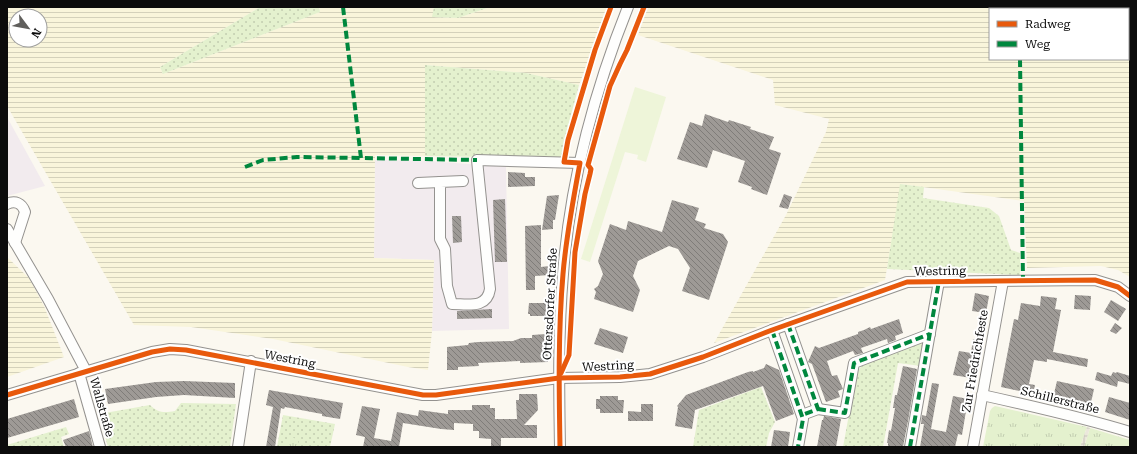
<svg xmlns="http://www.w3.org/2000/svg" width="1137" height="454" font-family="'Roboto Serif',serif">
	<defs>
		<pattern id="farmland-rules" width="6" height="5" patternUnits="userSpaceOnUse"><rect width="6" height="5" fill="#f9f5db"/><path d="M0 2.5h6" fill="none" stroke="#d4d1bb"/></pattern>
		<pattern id="grass-dots" width="8" height="8" patternUnits="userSpaceOnUse"><rect width="8" height="8" fill="#e4f1ce"/><path d="M2 2h.1M6 6h.1" fill="none" stroke="#c2cdb0" stroke-width="1.8" stroke-linecap="round"/></pattern>
		<pattern id="park-tufts" width="24" height="20" patternUnits="userSpaceOnUse"><rect width="24" height="20" fill="#e4f1ce"/><path d="M3 7l-1-3M5 7V3M7 7l1-3M15 17l-1-3M17 17v-4M19 17l1-3" fill="none" stroke="#c2cdb0"/></pattern>
		<pattern id="plaza-grid" width="8" height="8" patternUnits="userSpaceOnUse"><rect width="8" height="8" fill="#ebe7db"/><path d="M0 4h8M4 0v8" fill="none" stroke="#c8c5bb"/></pattern>
		<pattern id="building-back-hatch" width="6" height="6" patternUnits="userSpaceOnUse"><rect width="6" height="6" fill="#9e9a96"/><path d="M-1 5l2 2M0 0l6 6M5-1l2 2" fill="none" stroke="#7f7c79"/></pattern>
	</defs>
	<rect width="100%" height="100%" fill="#fbf8f0"/>
	<g fill="#f2ebee">
		<path d="M7,117L45,186L7,196Z"/>
		<path d="M375,160L430,161L506,167L509,329L432,331L434,260L374,258Z"/>
	</g>
	<g fill="url(#farmland-rules)" fill-rule="evenodd">
		<path d="M7,7H260L160,67L163,74L320,12L319,7H334V8L346,7H434L433,17L458,18L490,7H608L579,85L526,73L425,65V156L375,155L374,258L434,260L432,331L428,370L408,367L273,339L191,327L134,325L7,106ZM16,16H40V40H16Z"/>
		<path d="M648,7H1130V277L1118,270L1101,266L1027,268L1024,201L901,184L885,280L714,343L786,215L826,132L829,119L775,105L773,80L638,35ZM990,9H1128V59H990Z"/>
		<path d="M7,257L29,278L44,306L64,357L7,377Z"/>
	</g>
	<g fill="url(#grass-dots)">
		<path d="M260,7H319L320,12L163,74L160,67Z"/>
		<path d="M434,7H490L458,18L432,17Z"/>
		<path d="M425,65L526,73L579,85L565,137L562,158L425,156Z"/>
		<path d="M900,184L924,187L923,198L989,208L999,216L1011,250L1020,253V275L887,269Z"/>
		<path d="M917,342L925,343L921,366L898,363L883,447H843L856,376L860,368L864,363Z"/>
		<path d="M761,387L775,422L769,433L766,447H693L699,410Z"/>
		<path d="M181,403L236,404L230,447H108L99,414L150,405C158,413 164,413 175,411Z"/>
		<path d="M283,415L335,424L330,447H277Z"/>
		<path d="M66,427L69,434L61,437L64,447H7V445Z"/>
	</g>
	<g fill="url(#park-tufts)">
		<path d="M995,406L1087,427L1080,447H983L990,411L992,408Z"/>
		<path d="M1090,428L1130,440V447H1084Z"/>
		<path d="M292,437L298,440L299,447H283L287,440Z"/>
	</g>
	<path fill="#eef5d9" d="M635,87L666,97L646,162L637,159L638,155L625,152L590,262L581,259Z"/>
	<path fill="url(#plaza-grid)" d="M1087,427L1090,428L1084,447H1080Z"/>
	<g fill="url(#building-back-hatch)">
		<path d="M705,114L728,122L729,120L751,127L750,129L774,137L769,149L781,153L767,195L751,189L752,187L738,182L745,161L713,150L707,168L677,159L690,122L702,126Z"/>
		<path d="M508,172L525,173V177H535V186L508,187Z"/>
		<path d="M784,194L792,197L788,209L779,207Z"/>
		<path d="M559,195L555,220H553V229L542,230L547,196Z"/>
		<path d="M505,199L507,262H495L493,200Z"/>
		<path d="M672,200L699,208L695,220L706,224L704,228L723,234L728,242L709,300L682,291L690,268L678,249L669,246L638,261L633,276L640,290L633,312L594,299L596,292L594,289L598,286L603,274L598,261L610,224L626,230L628,221L662,232Z"/>
		<path d="M452,216H461L462,242L453,243Z"/>
		<path d="M541,225V267L549,266L550,275L535,276V290H526L525,226Z"/>
		<path d="M975,293L989,296L986,313L972,311Z"/>
		<path d="M1075,295L1091,296L1090,310L1074,309Z"/>
		<path d="M1041,296L1057,298L1055,309L1061,310L1053,352L1088,359L1087,367L1047,359V362L1034,360L1029,384L1035,385L1033,394L1001,387L1014,319L1018,320L1021,303L1040,306Z"/>
		<path d="M1111,300L1126,309L1118,321L1104,312Z"/>
		<path d="M529,303H546V316H530V314H528Z"/>
		<path d="M492,309V318L457,319V311Z"/>
		<path d="M899,319L903,333L895,336L896,340L888,343L887,339L861,348L863,353L855,355L853,351L827,361L832,376L837,375L843,389L838,391L840,397L826,402L812,364L808,362L815,346L819,348L858,334V332L864,330L870,327L871,329Z"/>
		<path d="M1115,323L1122,328L1116,334L1110,331Z"/>
		<path d="M600,328L628,337L623,353L594,344Z"/>
		<path d="M546,334L548,362L520,363V361L478,363L479,366L458,367V370H447V347L468,345L469,343L478,342L513,341L521,338H532V335Z"/>
		<path d="M973,339L982,341L979,355L975,354L971,378L953,375L959,351L971,353Z"/>
		<path d="M766,364L779,370L794,414L776,421L763,386L695,410L692,429L675,426L678,407L677,406L686,395L748,372L753,371V372L764,368Z"/>
		<path d="M903,366L917,369L908,421L903,447H888V443H887L889,430L891,431L895,408H893L895,395H897Z"/>
		<path d="M1097,372L1111,376L1113,372L1116,373L1117,372L1130,376V384L1118,381L1117,387L1095,380Z"/>
		<path d="M184,381L235,383V398L184,395L156,397L108,404L105,389L156,382Z"/>
		<path d="M1057,381L1094,389L1090,407L1053,398Z"/>
		<path d="M932,383L939,384L931,429L946,432L953,396L968,399L962,435L958,434L955,447H920L924,424H921L922,415L926,416Z"/>
		<path d="M269,390L343,403L340,419L322,416V414L285,407L284,409L281,408L275,447H266L273,407L266,405Z"/>
		<path d="M519,394H537L538,410L524,425H537V438H501V447H491V439L479,438V431H473V424L454,423V430L441,429L403,423L399,447H363L365,437L356,435L362,406L380,409L374,438L391,441L397,412L418,416L419,410L448,414V410H472V405H490V408H495V419H517L516,400H519Z"/>
		<path d="M600,396H618V400H624L623,413H600V409H596V399H600Z"/>
		<path d="M1109,397L1130,403V420L1105,412Z"/>
		<path d="M74,399L79,417L7,438V419Z"/>
		<path d="M641,404H653V421H628V411L641,412Z"/>
		<path d="M824,416L841,419L836,447H817L822,420H823Z"/>
		<path d="M774,430L790,432L788,447H771Z"/>
		<path d="M89,431L93,447H66L63,440Z"/>
	</g>
	<g fill="none" stroke-linecap="round" stroke-linejoin="round">
		<g stroke="#94928f" stroke-width="12">
			<g id="minor">
				<path d="M463,181L440,182V239L445,249L447,286L452,304C468,304 487,309 490,289L477,160L580,163"/>
				<path d="M418,183L440,182"/>
				<path d="M7,204C15,200 22,203 25,212L15,243"/>
				<path d="M7,229L48,299L86,371"/>
				<path d="M788,324L818,409L802,415"/>
				<path d="M772,330L803,419L798,447"/>
				<path d="M79,373L100,447"/>
				<path d="M7,395L152,352L170,349L186,350L423,395H436L559,378L620,377L650,374L703,357L772,330L907,282L1095,280L1118,287L1130,296"/>
				<path d="M982,395C1032,406 1081,417 1130,432"/>
				<path d="M818,409L845,413L854,363L930,334"/>
				<path d="M238,447L251,361"/>
				<path d="M560,447C559,390 558,332 563,274C570,183 594,92 628,7"/>
				<path d="M910,447L939,281"/>
				<path d="M973,447L1003,281"/>
			</g>
		</g>
		<use href="#minor" stroke="#fefefd" stroke-width="10"/>
		<g stroke="#00873e" stroke-width="4" stroke-dasharray="8 4" stroke-linecap="butt">
			<path d="M343,7L361,158L477,160"/>
			<path d="M1021,9V7"/>
			<path d="M1020,59L1023,281"/>
			<path d="M245,167L263,160L297,157L361,158"/>
			<path d="M788,324L818,409L802,415"/>
			<path d="M772,330L803,419L798,447"/>
			<path d="M818,409L845,413L854,363L930,334"/>
			<path d="M910,447L939,281"/>
		</g>
		<g stroke="#fff" stroke-width="8">
			<g id="cycleway">
				<path d="M561,373L569,355L575,252L585,194L590,174L591,169L588,165L610,86L620,64L627,50L644,7"/>
				<path d="M7,395L152,352L170,349L186,350L423,395H436L559,378L620,377L650,374L703,357L772,330L907,282L1095,280L1118,287L1130,296"/>
				<path d="M560,447C559,390 558,332 563,274C566,237 573,200 580,163L564,162L568,140L595,50L611,7"/>
			</g>
		</g>
		<use href="#cycleway" stroke="#e8590c" stroke-width="5"/>
	</g>
	<g text-anchor="middle" stroke-width="4" stroke-linejoin="round" paint-order="stroke">
		<g font-size="12" fill="#0c0c0c" stroke="#fff">
			<text transform="translate(940 271) rotate(-1)" y="4">Westring</text>
			<text transform="translate(550 304) rotate(-87)" y="4">Ottersdorfer Straße</text>
			<text transform="translate(290 359) rotate(11)" y="4">Westring</text>
			<text transform="translate(975 361) rotate(-80)" y="4">Zur Friedrichfeste</text>
			<text transform="translate(608 366) rotate(-3)" y="4">Westring</text>
			<text transform="translate(1060 400) rotate(14)" y="4">Schillerstraße</text>
			<text transform="translate(102 407) rotate(74)" y="4">Wallstraße</text>
		</g>
	</g>
	<rect width="1137" height="454" fill="none" stroke="#0c0c0c" stroke-width="16"/>
	<rect x="989" y="8" width="140" height="52" fill="#ffffff" stroke="#9e9e9e"/>
	<rect x="997" y="21" width="20" height="6" fill="#e8590c" stroke="#9e9e9e"/>
	<text x="1025" y="28" font-size="12" fill="#0c0c0c">Radweg</text>
	<rect x="997" y="41" width="20" height="6" fill="#00873e" stroke="#9e9e9e"/>
	<text x="1025" y="48" font-size="12" fill="#0c0c0c">Weg</text>
	<g transform="translate(28 28) rotate(122)"><circle r="19" fill="#ffffff" stroke="#9e9e9e"/>
	<path d="M0-3L7 15L0 10L-7 15Z" fill="#605f5c"/>
	<text y="-6" font-size="11" font-weight="bold" text-anchor="middle" fill="#0c0c0c">N</text>
	</g>
</svg>
